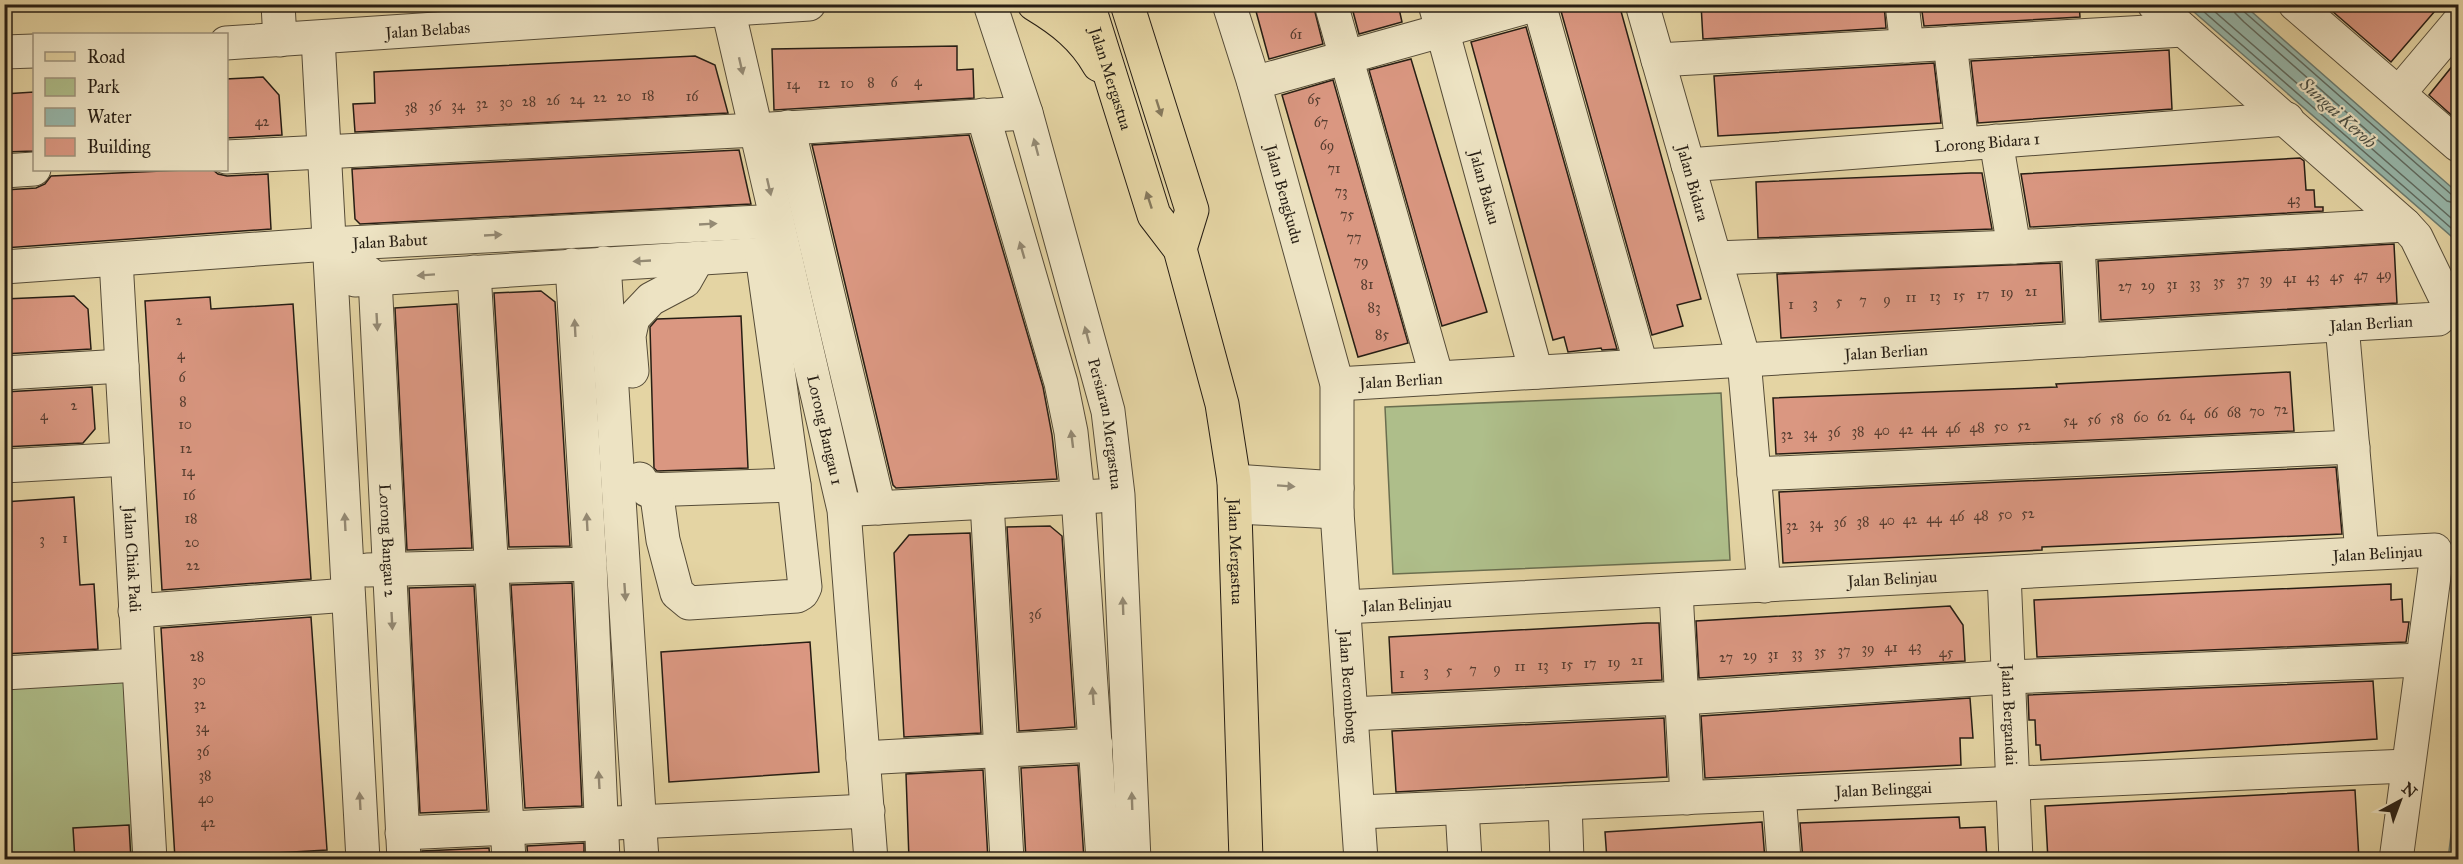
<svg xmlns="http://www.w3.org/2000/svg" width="2463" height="864" font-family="'IM FELL Great Primer',serif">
	<rect width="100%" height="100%" fill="#e4d4a3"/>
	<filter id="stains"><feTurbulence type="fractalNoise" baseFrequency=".00333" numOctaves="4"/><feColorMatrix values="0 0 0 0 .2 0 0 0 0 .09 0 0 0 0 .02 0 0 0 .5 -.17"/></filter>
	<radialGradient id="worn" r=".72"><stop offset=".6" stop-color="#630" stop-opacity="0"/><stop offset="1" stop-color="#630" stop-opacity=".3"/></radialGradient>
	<g fill="#aebe8a" stroke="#6a6e4f" stroke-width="1.5">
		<path d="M1721,393L1730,560L1393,574L1385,407Z"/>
		<path d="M129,676L140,859L5,860V685Z"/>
	</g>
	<g fill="#96b7ab" stroke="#6a7a6f" stroke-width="1.5">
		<path d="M2186,5H2244L2458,193V242Z"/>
		<path d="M2458,780V859H2448Z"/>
	</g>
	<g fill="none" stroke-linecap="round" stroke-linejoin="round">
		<g stroke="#5e6a60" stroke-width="1.5">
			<path d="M2195,4L2458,234"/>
			<path d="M2206,4L2458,224"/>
			<path d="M2233,4L2235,13L2244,22L2447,201L2458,204"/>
			<path d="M2241,4L2242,10L2249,16L2452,195L2458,197"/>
		</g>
	</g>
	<g fill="#da9781" stroke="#271e14" stroke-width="1.5">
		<path d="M1254,4H1313L1323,44L1269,59Z"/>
		<path d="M1351,4H1398L1402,22L1359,34Z"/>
		<path d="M1559,4H1619L1701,299L1677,305L1683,326L1652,335Z"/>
		<path d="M1701,4H1884L1886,28L1703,39Z"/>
		<path d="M1921,4H2079L2080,17L1924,26Z"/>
		<path d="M2324,4H2441L2391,62Z"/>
		<path d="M1526,27L1617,349L1602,350L1601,348L1568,352L1564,337L1553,340L1471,42Z"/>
		<path d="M957,46V70L973,69L974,98L774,110L772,49Z"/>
		<path d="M2169,50L2172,109L1978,123L1971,61Z"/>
		<path d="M695,56L715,65L728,113L355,132L353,104L375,103L374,72Z"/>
		<path d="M1411,59L1487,312L1442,326L1369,70Z"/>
		<path d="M2458,59V121L2429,95Z"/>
		<path d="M1934,63L1941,123L1718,136L1714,76Z"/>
		<path d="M263,77L279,95L282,135L226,138V79Z"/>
		<path d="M1333,80L1408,343L1358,357L1282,95Z"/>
		<path d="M34,92V151L4,152V94Z"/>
		<path d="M969,135L1043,387L1052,435L1057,479L896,488L893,485L812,145Z"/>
		<path d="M739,150L751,204L360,224L355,219L352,169Z"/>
		<path d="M2300,158L2304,161L2306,190H2314L2315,207H2323V211L2030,227L2021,174Z"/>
		<path d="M184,170H213L218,174L227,176L268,174L271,229L4,248V190L36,188L45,184L51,176Z"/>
		<path d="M1971,173H1982L1992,229L1758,238L1756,182Z"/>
		<path d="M2394,244L2397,303L2101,320L2098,261Z"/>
		<path d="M2060,263L2063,322L1781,338L1777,274Z"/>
		<path d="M541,291L555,302L570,546L509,547L494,293Z"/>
		<path d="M74,296L88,309L91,349L4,354V299Z"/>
		<path d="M210,297L211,309L293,304L311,579L162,590L145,301Z"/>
		<path d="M457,304L472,548L407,550L395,308Z"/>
		<path d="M741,316L748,468L657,471L654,468L650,327L657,319Z"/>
		<path d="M2290,372L2294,431L1776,454L1773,398L2057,387L2056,384Z"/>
		<path d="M92,387L95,429L83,443L4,447V392Z"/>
		<path d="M2336,467L2342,534L2042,547V550L1783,563L1779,492Z"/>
		<path d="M74,497L80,585L94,584L98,649L4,654V502Z"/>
		<path d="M1050,526L1062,536L1075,727L1019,731L1007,527Z"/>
		<path d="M970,533L981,733L904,737L894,553L909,535Z"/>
		<path d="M572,583L582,806L525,808L511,585Z"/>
		<path d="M2391,584V600L2402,599L2403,622H2409L2406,642L2037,657L2034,600Z"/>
		<path d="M474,586L487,810L420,813L409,588Z"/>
		<path d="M1950,606L1963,625L1965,661L1699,678L1696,621Z"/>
		<path d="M311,617L327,850L175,859L161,628Z"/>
		<path d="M1647,623H1659L1662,680L1392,693L1389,637Z"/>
		<path d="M810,642L819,772L669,782L661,652Z"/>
		<path d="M2373,681L2377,739L2041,760L2040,745H2036L2035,720H2029L2028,695Z"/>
		<path d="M1970,698L1973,738H1960L1961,765L1705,778L1701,716Z"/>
		<path d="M1664,718L1667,777L1396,792L1392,731Z"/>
		<path d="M1078,765L1084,860H1026L1021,768Z"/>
		<path d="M983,770L988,860H909L906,774Z"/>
		<path d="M2355,790L2359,860H2048L2045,806Z"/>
		<path d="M1959,817L1960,828L1985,827L1987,860H1803L1800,823Z"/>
		<path d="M1762,822L1765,860H1607L1605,832Z"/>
		<path d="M129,825L131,860H75L73,828Z"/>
		<path d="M584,843V860H528L527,846Z"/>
		<path d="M489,848L490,860H423L422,851Z"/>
	</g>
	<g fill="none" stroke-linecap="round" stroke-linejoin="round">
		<g stroke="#564c38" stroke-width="35">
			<g id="minor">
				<path d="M278,4L280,40"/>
				<path id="s1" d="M990,4L1026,113L1108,411L1118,495L1134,860"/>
				<path id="s2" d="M1229,4L1254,83L1337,384V512L1361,860"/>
				<path d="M1331,4L1437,378"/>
				<path id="s3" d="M1435,4L1536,372"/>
				<path d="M1539,4L1641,365"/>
				<path id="s4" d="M1642,4L1744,360L1764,586"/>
				<path d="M1902,4L1907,46"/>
				<path d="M2295,4L2458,145"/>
				<path id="s5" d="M728,9L844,510L871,860"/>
				<path d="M318,38L363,860"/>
				<path id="s6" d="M226,43L809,4"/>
				<path d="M1950,43L1962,144"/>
				<path d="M4,52L34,51"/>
				<path d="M1658,60L2183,30"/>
				<path d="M1254,83L1537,4"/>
				<path d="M2399,93L2458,23"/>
				<path d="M983,115L1061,383L1071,432L1078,497L1103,860"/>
				<path d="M788,127L879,508"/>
				<path d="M1996,141L2014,247"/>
				<path d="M226,157L756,130L1026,113"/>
				<path id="s7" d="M1688,165L2287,119"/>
				<path d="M4,171L34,169"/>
				<path d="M2078,243L2083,340"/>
				<path id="s8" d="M329,244L375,278L404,860"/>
				<path d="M1715,258L2014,247L2405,225"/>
				<path id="s9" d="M116,260L150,860"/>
				<path d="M604,263L642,860"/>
				<path d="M572,265L590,564L603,860"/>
				<path id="s10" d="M4,267L329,244L777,221"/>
				<path d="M474,272L509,860"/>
				<path d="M355,280L782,253"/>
				<path d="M2342,325L2362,553"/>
				<path d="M632,371L629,336L633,318L651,299L685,281L698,258"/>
				<path d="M4,373L122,366"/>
				<path id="s11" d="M1337,384L2438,319L2446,312L2448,303L2416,237L2405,225L2154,4"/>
				<path d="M4,466L127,459"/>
				<path d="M1754,474L2353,447"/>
				<path d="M640,479L647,490L794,485"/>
				<path d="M1234,481L1337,488"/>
				<path d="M656,489L663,540L677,593L689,603L797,596L802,593L805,587L794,485L762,255"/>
				<path d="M987,502L1007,860"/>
				<path d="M1236,507L1337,512"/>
				<path d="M857,509L1099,496"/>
				<path d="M367,570L590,564"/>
				<path id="s12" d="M2004,573L2016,860"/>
				<path d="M1676,591L1687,798"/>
				<path id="s13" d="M1344,607L2435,550L2437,554L2396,860"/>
				<path d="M135,611L348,595"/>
				<path d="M4,673L138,665"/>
				<path d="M1351,714L1682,698L2008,677L2422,660"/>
				<path d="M863,758L1096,745"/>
				<path d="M1779,794L1784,860"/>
				<path d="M1565,803L1567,860"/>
				<path d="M1462,808L1465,860"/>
				<path id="s14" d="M1359,812L2407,766"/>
				<path d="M402,833L868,811"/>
			</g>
		</g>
		<g stroke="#271e14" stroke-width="35">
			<g id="major">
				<path d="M1034,4C1062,21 1083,37 1099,65"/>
				<path id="s15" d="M1088,4L1154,215L1180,249L1222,404L1234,481L1246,860"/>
				<path d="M1127,4L1192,210L1180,249"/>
			</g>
		</g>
		<use href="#minor" stroke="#ede3c3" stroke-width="33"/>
		<use href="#major" stroke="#e4d4a3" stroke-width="33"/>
	</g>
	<defs><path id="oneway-solid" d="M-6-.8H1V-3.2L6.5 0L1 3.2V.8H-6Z" transform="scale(1.5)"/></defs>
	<g fill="#948a74">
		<use href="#oneway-solid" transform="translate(741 66) rotate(77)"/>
		<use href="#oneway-solid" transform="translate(1036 147) rotate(-105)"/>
		<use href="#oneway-solid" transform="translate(769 187) rotate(77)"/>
		<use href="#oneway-solid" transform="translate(708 224) rotate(-3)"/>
		<use href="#oneway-solid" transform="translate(493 235) rotate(-3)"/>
		<use href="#oneway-solid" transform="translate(1022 250) rotate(-106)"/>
		<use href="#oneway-solid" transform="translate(642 261) rotate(177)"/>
		<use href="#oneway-solid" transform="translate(426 275) rotate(176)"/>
		<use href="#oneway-solid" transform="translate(377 322) rotate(87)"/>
		<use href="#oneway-solid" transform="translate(575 328) rotate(-93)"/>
		<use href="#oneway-solid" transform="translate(1087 335) rotate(-105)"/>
		<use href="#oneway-solid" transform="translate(1072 439) rotate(-97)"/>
		<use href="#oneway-solid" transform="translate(1286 486) rotate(4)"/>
		<use href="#oneway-solid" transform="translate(345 522) rotate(-93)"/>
		<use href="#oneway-solid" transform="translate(587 522) rotate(-93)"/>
		<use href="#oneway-solid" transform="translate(625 592) rotate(86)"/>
		<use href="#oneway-solid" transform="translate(1123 606) rotate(-92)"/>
		<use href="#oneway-solid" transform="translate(392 621) rotate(87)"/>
		<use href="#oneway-solid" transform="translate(1093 696) rotate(-94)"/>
		<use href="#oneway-solid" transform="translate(599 780) rotate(-93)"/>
		<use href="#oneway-solid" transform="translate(360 801) rotate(-93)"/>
		<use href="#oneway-solid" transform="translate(1132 801) rotate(-92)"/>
	</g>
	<g fill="#86795c">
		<use href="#oneway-solid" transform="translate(1159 108) rotate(72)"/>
		<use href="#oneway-solid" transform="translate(1149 200) rotate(-108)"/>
	</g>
	<g text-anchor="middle" stroke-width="4.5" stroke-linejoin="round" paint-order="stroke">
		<g font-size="14" fill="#543c2f">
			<text x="1296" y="39">61</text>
			<text x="918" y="86">4</text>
			<text x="871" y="87">8</text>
			<text x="894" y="87">6</text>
			<text x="824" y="88">12</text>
			<text x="847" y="88">10</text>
			<text x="793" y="89">14</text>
			<text x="648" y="100">18</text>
			<text x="624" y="101">20</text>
			<text x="692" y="101">16</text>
			<text x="600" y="102">22</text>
			<text x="577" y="104">24</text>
			<text x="1314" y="104">65</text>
			<text x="553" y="105">26</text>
			<text x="529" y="106">28</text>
			<text x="506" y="107">30</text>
			<text x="482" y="108">32</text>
			<text x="458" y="110">34</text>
			<text x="435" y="111">36</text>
			<text x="411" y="112">38</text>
			<text x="262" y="126">42</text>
			<text x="1321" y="127">67</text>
			<text x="1327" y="150">69</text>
			<text x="1334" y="173">71</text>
			<text x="1341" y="196">73</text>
			<text x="2294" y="204">43</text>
			<text x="1347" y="219">75</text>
			<text x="1354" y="242">77</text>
			<text x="1361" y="266">79</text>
			<text x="2384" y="279">49</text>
			<text x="2361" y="280">47</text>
			<text x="2337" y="281">45</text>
			<text x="2313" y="282">43</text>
			<text x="2290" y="283">41</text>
			<text x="2266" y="284">39</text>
			<text x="2243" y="285">37</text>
			<text x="2219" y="286">35</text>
			<text x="2195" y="288">33</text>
			<text x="1367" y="289">81</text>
			<text x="2172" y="289">31</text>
			<text x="2148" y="290">29</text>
			<text x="2125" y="291">27</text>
			<text x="2031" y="296">21</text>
			<text x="2007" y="297">19</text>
			<text x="1983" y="299">17</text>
			<text x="1959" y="300">15</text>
			<text x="1935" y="301">13</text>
			<text x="1911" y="302">11</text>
			<text x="1887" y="304">9</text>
			<text x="1863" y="305">7</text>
			<text x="1839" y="306">5</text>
			<text x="1815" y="308">3</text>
			<text x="1791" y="309">1</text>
			<text x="1374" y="312">83</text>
			<text x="179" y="325">2</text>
			<text x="1382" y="339">85</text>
			<text x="181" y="359">4</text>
			<text x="182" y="382">6</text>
			<text x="183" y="406">8</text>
			<text x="74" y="410">2</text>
			<text x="2281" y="414">72</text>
			<text x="2257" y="416">70</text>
			<text x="2234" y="417">68</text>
			<text x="2211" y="418">66</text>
			<text x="44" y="420">4</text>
			<text x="2187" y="420">64</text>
			<text x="2164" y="421">62</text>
			<text x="2141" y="422">60</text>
			<text x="2117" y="423">58</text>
			<text x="2094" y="424">56</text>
			<text x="2070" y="425">54</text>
			<text x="185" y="429">10</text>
			<text x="2024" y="430">52</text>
			<text x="2001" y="431">50</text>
			<text x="1977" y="432">48</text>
			<text x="1929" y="433">44</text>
			<text x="1953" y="433">46</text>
			<text x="1906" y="434">42</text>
			<text x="1882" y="435">40</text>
			<text x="1858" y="436">38</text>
			<text x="1834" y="437">36</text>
			<text x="1810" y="438">34</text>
			<text x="1787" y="439">32</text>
			<text x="186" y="453">12</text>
			<text x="188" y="476">14</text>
			<text x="189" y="500">16</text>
			<text x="2028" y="518">52</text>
			<text x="2005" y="519">50</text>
			<text x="1981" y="520">48</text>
			<text x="1957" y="521">46</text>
			<text x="191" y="523">18</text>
			<text x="1934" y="523">44</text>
			<text x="1910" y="524">42</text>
			<text x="1887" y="525">40</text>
			<text x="1863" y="526">38</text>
			<text x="1840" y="527">36</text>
			<text x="1816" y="528">34</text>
			<text x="1792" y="530">32</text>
			<text x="65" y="543">1</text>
			<text x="42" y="544">3</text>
			<text x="192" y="547">20</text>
			<text x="193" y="570">22</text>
			<text x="1035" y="619">36</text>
			<text x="1915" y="651">43</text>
			<text x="1891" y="652">41</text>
			<text x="1868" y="653">39</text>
			<text x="1844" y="655">37</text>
			<text x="1820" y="656">35</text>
			<text x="1946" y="657">45</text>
			<text x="1797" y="658">33</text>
			<text x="1773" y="659">31</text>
			<text x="1750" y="660">29</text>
			<text x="197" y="661">28</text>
			<text x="1726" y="662">27</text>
			<text x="1637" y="665">21</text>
			<text x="1614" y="667">19</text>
			<text x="1590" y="668">17</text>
			<text x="1567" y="669">15</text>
			<text x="1543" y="670">13</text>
			<text x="1520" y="671">11</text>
			<text x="1497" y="673">9</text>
			<text x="1473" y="674">7</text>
			<text x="1449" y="675">5</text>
			<text x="1426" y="676">3</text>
			<text x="1402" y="678">1</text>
			<text x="199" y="685">30</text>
			<text x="200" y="709">32</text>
			<text x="202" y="732">34</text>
			<text x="203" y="756">36</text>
			<text x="205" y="780">38</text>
			<text x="206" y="803">40</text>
			<text x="208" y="827">42</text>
		</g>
		<g font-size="16" fill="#271e14" stroke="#ede3c3">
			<text dy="6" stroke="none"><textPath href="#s6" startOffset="202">Jalan Belabas</textPath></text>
			<text dy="6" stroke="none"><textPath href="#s15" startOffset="78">Jalan Mergastua</textPath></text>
			<text dy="6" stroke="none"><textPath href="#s7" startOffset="300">Lorong Bidara 1</textPath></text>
			<text dy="6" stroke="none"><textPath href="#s4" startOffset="186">Jalan Bidara</textPath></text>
			<text dy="6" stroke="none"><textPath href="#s3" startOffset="190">Jalan Bakau</textPath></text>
			<text dy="6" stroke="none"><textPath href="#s2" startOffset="198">Jalan Bengkudu</textPath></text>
			<text dy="6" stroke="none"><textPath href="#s10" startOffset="387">Jalan Babut</textPath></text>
			<text dy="6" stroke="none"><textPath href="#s11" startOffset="1036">Jalan Berlian</textPath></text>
			<text dy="6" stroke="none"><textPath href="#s11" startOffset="550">Jalan Berlian</textPath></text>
			<text dy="6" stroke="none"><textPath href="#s11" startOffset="64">Jalan Berlian</textPath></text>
			<text dy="6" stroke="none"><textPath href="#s1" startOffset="436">Persiaran Mergastua</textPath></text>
			<text dy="6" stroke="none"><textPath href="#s5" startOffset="432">Lorong Bangau 1</textPath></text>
			<text dy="6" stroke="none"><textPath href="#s8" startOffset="320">Lorong Bangau 2</textPath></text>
			<text dy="6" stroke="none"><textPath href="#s15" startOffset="573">Jalan Mergastua</textPath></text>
			<text dy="6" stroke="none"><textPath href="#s13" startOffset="1035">Jalan Belinjau</textPath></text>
			<text dy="6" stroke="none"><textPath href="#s9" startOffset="300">Jalan Chiak Padi</textPath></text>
			<text dy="6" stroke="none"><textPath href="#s13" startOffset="549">Jalan Belinjau</textPath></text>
			<text dy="6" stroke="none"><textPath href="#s13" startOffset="63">Jalan Belinjau</textPath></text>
			<text dy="6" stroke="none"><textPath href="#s2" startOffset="698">Jalan Berombong</textPath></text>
			<text dy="6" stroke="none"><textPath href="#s12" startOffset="142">Jalan Bergandai</textPath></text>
			<text dy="6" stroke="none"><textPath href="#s14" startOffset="525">Jalan Belinggai</textPath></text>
		</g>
		<g font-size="18" font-style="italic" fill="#484c41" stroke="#ede3c3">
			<text transform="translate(2338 113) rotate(42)" y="6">Sungai Keroh</text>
		</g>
	</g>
	<rect width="2463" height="864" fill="none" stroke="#e4d4a3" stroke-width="24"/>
	<rect x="6" y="6" width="2451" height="852" fill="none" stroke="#271e14" stroke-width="3"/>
	<rect x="12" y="12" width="2439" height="840" fill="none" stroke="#271e14" stroke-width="1.5"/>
	<rect x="33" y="33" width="195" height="138" fill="#ede3c3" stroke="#9e947d" stroke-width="1.5"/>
	<rect x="45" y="52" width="30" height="9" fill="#e4d4a3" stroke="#9e947d" stroke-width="1.5"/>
	<text x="87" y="63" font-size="18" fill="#271e14">Road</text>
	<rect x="45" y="78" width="30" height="18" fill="#aebe8a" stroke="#9e947d" stroke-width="1.5"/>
	<text x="87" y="93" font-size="18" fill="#271e14">Park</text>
	<rect x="45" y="108" width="30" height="18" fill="#96b7ab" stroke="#9e947d" stroke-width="1.5"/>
	<text x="87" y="123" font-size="18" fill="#271e14">Water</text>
	<rect x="45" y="138" width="30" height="18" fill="#da9781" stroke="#9e947d" stroke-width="1.5"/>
	<text x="87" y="153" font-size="18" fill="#271e14">Building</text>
	<g transform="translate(2400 801) rotate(41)" stroke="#ede3c3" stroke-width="4.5" paint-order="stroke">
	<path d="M0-4.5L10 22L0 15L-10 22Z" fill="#271e14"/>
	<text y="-9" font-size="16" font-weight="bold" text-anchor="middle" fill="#271e14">N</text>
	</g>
	<rect width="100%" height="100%" filter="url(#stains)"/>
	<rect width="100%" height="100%" fill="url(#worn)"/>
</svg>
